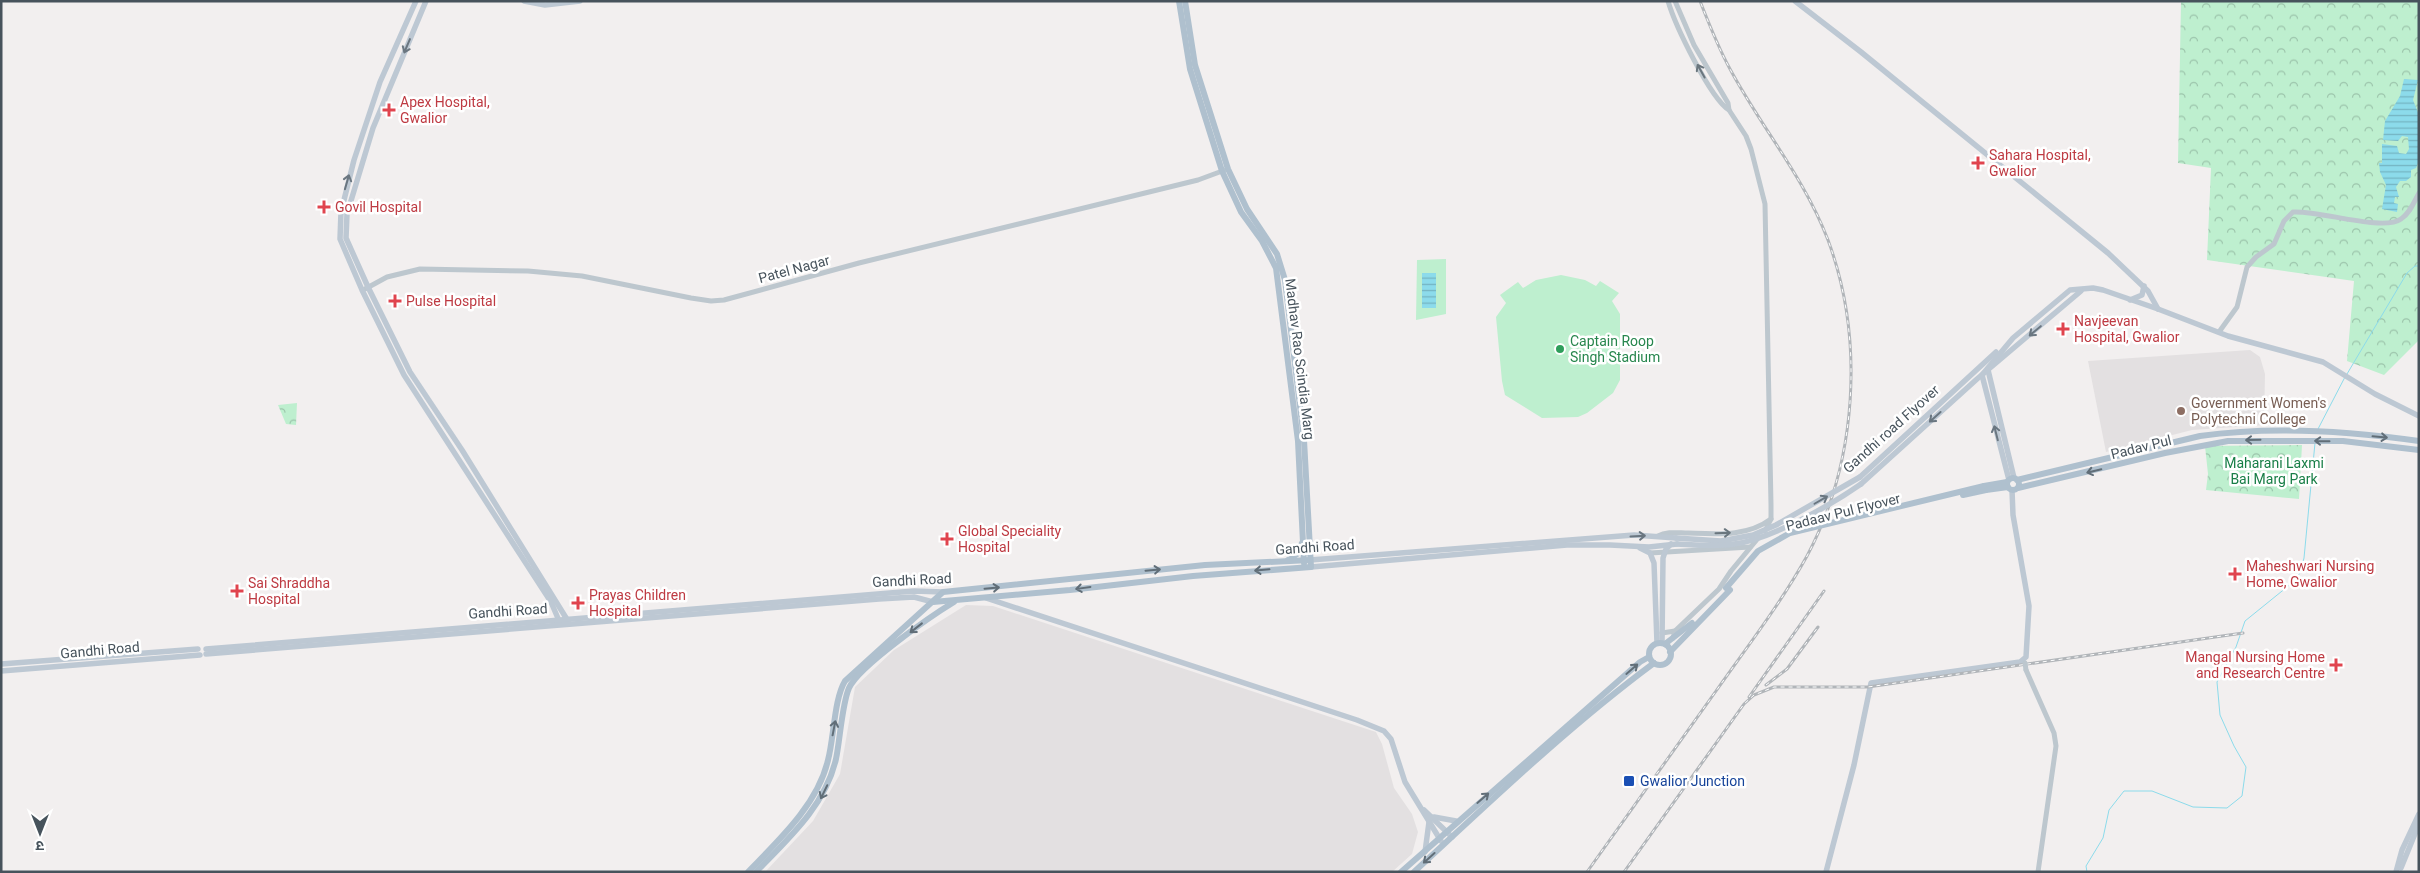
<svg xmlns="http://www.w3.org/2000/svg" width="2420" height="873" font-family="Roboto,'Noto Sans Devanagari',sans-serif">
	<defs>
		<pattern id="park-crowns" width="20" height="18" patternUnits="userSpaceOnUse" patternTransform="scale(1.25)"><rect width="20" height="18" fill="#beefcf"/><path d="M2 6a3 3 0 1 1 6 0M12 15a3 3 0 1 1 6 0" fill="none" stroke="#9cc4ab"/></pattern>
		<pattern id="water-rules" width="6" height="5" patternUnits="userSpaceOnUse" patternTransform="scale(1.25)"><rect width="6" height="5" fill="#8cdbeb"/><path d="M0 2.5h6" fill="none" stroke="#74b4c2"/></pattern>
	</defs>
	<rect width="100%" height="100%" fill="#f2efef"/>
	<g fill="#e3e0e1">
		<path d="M2250,350L2260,357L2265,374L2264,425L2192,430L2106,452L2088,361Z"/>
		<path d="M966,605L993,606L1376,732L1382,744L1394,788L1412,814L1418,832L1412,854L1392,872H765L813,821L840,774L855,687L894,650Z"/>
	</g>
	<g fill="url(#park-crowns)">
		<path d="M2181,1H2419V340L2384,375L2347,361L2354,281L2207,260L2211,168L2178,163Z"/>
		<path d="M297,403L296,425L286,424L278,405Z"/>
		<path d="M2302,445L2299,499L2206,490L2208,474L2205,446Z"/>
	</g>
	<g fill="#beefcf">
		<path d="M1446,259V314L1416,320L1417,260Z"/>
		<path d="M1561,275L1585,280L1596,286L1600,281L1619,293L1612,301L1620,314V380L1613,393L1587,413L1578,417L1542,418L1505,395L1502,381L1496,317L1506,303L1500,295L1518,282L1523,288L1536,280Z"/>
	</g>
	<g fill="url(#water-rules)">
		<path d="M2404,79L2418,80L2413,100L2419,115V161L2416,168L2411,170V177L2406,181H2400L2396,187L2399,197H2395L2394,203L2398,204L2397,212L2382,209L2386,185L2380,172L2379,163H2382V144L2397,146L2399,153L2406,154L2409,149L2408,137L2402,136L2398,141L2383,140L2385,121L2400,96Z"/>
		<rect x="1422" y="273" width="14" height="35"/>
	</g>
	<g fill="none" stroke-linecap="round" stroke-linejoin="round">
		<g stroke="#8cdbeb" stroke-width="1">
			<path d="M2347,374L2407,273L2415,266H2419"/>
			<path d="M2318,429L2345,377"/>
			<path d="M2087,872L2086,866L2103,838L2109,810L2124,791H2152L2193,807L2227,808L2242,796L2246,767L2234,746L2220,715L2217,682L2236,647L2245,621L2292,583L2300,573L2304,558L2315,443"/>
		</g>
		<g stroke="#bdc7ce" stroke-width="5">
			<path d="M1668,1C1675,25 1710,98 1729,110"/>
			<path d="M1675,1L1694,45L1728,103L1729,110L1746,136L1751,149L1765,204L1771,505V519L1765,531"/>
			<path d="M365,289L387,277L420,269L528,271L582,276L691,298L711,301L724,300L859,263L1198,180L1225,170"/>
			<path d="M2219,332L2237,307L2247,267L2256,257L2274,244L2284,221L2293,212C2319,210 2383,232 2401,219C2410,213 2414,202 2419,193"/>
			<path d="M1658,536C1667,531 1678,533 1688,533C1717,534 1747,537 1771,519"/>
			<path d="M1650,553L1750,547"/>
			<path d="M1662,633L1675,631"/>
			<path d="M1673,638L1675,631L1719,589L1731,571L1759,537"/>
			<path d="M2026,670L2054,733L2056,746L2038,872"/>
		</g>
		<g stroke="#bdc8d3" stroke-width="5.5">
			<path d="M416,1L380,82L354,160L341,212L340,239L362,290L404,375L551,602L560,623"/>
			<path d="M426,1L373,128L347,214L346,238L368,287L410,372L462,450L568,621"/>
			<path d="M524,1L545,5L580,1"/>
			<path d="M1795,1L1861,52L2108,253L2148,291L2158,309"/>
			<path d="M2130,300L2142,295L2144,286"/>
			<path d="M1988,370L2014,478"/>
			<path d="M1860,477L1996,352"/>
			<path d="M2009,480L1982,375L2013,338L2070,290L2093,288L2103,290L2158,309L2228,336L2323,362L2375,394L2419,416"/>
			<path d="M1861,484L1977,379L2081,291"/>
			<path d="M1640,548L1650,553L1654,563L1657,643"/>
			<path d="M1310,560L1634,535L1676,538"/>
			<path d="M1311,567L1567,545H1610L1649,547L1677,544"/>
			<path d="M986,598L1357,720L1384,731L1391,739L1405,782L1441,841"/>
			<path d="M1662,643L1663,558L1666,549L1671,544"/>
			<path d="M206,649L914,591L943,592"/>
			<path d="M206,654L879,599L914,597L933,602"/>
			<path d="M1,664L198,649"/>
			<path d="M1,671L200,655"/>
			<path d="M1424,810L1452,837"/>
			<path d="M1434,817L1456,821"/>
			<path d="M1425,852L1429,822"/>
			<path d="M2401,868L2419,824"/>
			<path d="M1826,872L1854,765L1871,683L2020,662L2026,657L2029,606L2013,515L2012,490"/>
			<path d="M2396,872L2402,850L2419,814"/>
		</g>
		<g stroke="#afc0ce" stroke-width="6">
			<path d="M1179,1L1190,69L1222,171L1241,212L1262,241L1276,268L1298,441L1304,563"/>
			<circle cx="2013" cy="484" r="6"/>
			<path d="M2017,480L2200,436C2269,426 2349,431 2419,441"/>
			<path d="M1984,486L2007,482"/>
			<path d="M2018,488L2165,453L2228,441H2343L2419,450"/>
			<path d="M1986,490L2008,487"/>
			<path d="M1288,560L1297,554L1302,543"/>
			<path d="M933,602L1070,590L1193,576L1311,567L1304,440L1285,280L1277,254L1247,209L1228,169L1195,65L1185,1"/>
			<circle cx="1660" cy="654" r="11"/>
			<path d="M1665,644L1692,623"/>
			<path d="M1670,652L1730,590"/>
			<path d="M748,872C779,840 818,804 828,760C834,738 834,699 845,681L943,592L1205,565L1310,560"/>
			<path d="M756,872C789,838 825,806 836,759C840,740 842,704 849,688C859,666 931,616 954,602"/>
			<path d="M1401,872L1640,662L1649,657"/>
			<path d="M1414,872C1492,800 1569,726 1654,663"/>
		</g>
		<g stroke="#b1b5b9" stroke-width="3">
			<g id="rail">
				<path d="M1766,685L1787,669L1818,627"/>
				<path d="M1749,697L1824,591"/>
				<path d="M1587,872C1630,811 1673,751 1716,691C1747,647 1781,603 1807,556C1857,462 1865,340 1828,240C1804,177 1761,127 1730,69C1718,47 1709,24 1700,1"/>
				<path d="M1624,872L1744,704L1754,695L1774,687H1868L2243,633"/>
			</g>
		</g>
		<use href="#rail" stroke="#fff" stroke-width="1" stroke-dasharray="4" stroke-linecap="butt"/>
		<path stroke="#bdc7ce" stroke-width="5" d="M2025,663L2026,670"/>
		<g stroke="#bdc8d3" stroke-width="5.5">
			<path d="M1676,538L1721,541L1753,535L1776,525L1860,477"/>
			<path d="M1677,544C1696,545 1715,547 1734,544C1770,540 1831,505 1861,484"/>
		</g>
		<g stroke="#afc0ce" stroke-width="6">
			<path d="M1963,495L1986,490"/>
			<path d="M1726,588L1758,551L1790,533L1984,486"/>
		</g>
	</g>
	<defs><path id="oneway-shaft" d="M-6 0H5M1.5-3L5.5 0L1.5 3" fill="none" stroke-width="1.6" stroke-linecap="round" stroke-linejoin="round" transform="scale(1.25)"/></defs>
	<g stroke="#6a7680">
		<use href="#oneway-shaft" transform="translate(407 46) rotate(113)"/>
		<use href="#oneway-shaft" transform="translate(347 182) rotate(-74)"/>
		<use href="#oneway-shaft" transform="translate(2035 331) rotate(140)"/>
		<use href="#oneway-shaft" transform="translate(1935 417) rotate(138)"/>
		<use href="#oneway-shaft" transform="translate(1996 433) rotate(-104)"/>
		<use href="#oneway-shaft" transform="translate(1821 500) rotate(-30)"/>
		<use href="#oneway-shaft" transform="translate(1638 536) rotate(-3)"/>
	</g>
	<g stroke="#6a767e">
		<use href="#oneway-shaft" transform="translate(1701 71) rotate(-119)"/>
		<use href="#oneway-shaft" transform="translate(1723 533) rotate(-2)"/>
	</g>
	<g stroke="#616e78">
		<use href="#oneway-shaft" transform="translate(2380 437) rotate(5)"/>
		<use href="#oneway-shaft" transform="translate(2253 440) rotate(179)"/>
		<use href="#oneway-shaft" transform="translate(2322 441) rotate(-179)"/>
		<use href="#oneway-shaft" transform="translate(2094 471) rotate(167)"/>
		<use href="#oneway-shaft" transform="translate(1153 570) rotate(-5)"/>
		<use href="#oneway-shaft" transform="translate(1262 570) rotate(175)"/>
		<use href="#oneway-shaft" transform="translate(992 588) rotate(-5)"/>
		<use href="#oneway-shaft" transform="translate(1083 588) rotate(172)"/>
		<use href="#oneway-shaft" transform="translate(916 628) rotate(142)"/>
		<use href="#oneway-shaft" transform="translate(1632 669) rotate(-41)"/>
		<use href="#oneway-shaft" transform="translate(834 728) rotate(-79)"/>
		<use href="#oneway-shaft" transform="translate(824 792) rotate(116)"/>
		<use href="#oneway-shaft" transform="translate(1483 798) rotate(-41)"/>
		<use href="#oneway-shaft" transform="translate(1429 858) rotate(138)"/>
	</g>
	<g fill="#e0444e" stroke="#fff" stroke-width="2">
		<path d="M386.5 102.5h5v5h5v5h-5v5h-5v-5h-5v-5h5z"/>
		<path d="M1975.5 155.5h5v5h5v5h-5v5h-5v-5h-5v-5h5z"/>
		<path d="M321.5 199.5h5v5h5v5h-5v5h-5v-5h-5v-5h5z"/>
		<path d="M392.5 293.5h5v5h5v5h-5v5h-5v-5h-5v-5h5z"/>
		<path d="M2060.5 321.5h5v5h5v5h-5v5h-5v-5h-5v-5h5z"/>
		<path d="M944.5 531.5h5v5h5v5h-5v5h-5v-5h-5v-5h5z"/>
		<path d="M2232.5 566.5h5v5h5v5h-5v5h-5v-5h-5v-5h5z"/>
		<path d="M234.5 583.5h5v5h5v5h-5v5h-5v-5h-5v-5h5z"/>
		<path d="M575.5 595.5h5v5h5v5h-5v5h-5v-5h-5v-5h5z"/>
		<path d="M2333.5 657.5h5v5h5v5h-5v5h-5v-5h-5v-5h5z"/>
	</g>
	<circle fill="#2e9e5b" stroke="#fff" stroke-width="2" cx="1560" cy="349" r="5"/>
	<circle fill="#8d6e63" stroke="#fff" stroke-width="2" cx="2181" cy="411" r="5"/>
	<rect fill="#1a4fb4" stroke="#fff" stroke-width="2" x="1623" y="775" width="12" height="12" rx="2.5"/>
	<g text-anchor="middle" stroke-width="5" stroke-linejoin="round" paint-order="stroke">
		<g font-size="14" fill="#be3a42" stroke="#fff" text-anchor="start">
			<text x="400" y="107">Apex Hospital,<tspan x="400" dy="16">Gwalior</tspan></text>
			<text x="1989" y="160">Sahara Hospital,<tspan x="1989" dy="16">Gwalior</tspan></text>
			<text x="335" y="212">Govil Hospital</text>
			<text x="406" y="306">Pulse Hospital</text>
			<text x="2074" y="326">Navjeevan<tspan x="2074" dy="16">Hospital, Gwalior</tspan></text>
			<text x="958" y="536">Global Speciality<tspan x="958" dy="16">Hospital</tspan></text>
			<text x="2246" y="571">Maheshwari Nursing<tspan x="2246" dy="16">Home, Gwalior</tspan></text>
			<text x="248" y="588">Sai Shraddha<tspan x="248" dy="16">Hospital</tspan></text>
			<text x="589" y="600">Prayas Children<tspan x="589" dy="16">Hospital</tspan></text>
			<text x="2325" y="662" text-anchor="end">Mangal Nursing Home<tspan x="2325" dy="16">and Research Centre</tspan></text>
		</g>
		<g font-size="14" fill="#47535c" stroke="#fff">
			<text transform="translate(794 269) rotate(-15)" y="5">Patel Nagar</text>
			<text transform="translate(1300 359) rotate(83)" y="5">Madhav Rao Scindia Marg</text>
			<text transform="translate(1891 429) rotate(-42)" y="5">Gandhi road Flyover</text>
			<text transform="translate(2141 447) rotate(-14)" y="5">Padav Pul</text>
			<text transform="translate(1843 512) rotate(-14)" y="5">Padaav Pul Flyover</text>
			<text transform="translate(1315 547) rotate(-4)" y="5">Gandhi Road</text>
			<text transform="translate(912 580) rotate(-3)" y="5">Gandhi Road</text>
			<text transform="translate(508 611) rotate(-4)" y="5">Gandhi Road</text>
			<text transform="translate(100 650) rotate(-5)" y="5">Gandhi Road</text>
		</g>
		<g font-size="14" fill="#27864d" stroke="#fff" text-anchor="start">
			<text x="1570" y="346">Captain Roop<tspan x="1570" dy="16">Singh Stadium</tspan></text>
		</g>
		<g font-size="14" fill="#785e54" stroke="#fff" text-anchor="start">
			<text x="2191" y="408">Government Women's<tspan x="2191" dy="16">Polytechni College</tspan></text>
		</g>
		<g font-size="14" fill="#187e47" stroke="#fff">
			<text x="2274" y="468">Maharani Laxmi<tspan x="2274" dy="16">Bai Marg Park</tspan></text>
		</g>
		<g font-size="14" fill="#164399" stroke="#fff" text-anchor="start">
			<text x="1640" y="786">Gwalior Junction</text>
		</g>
	</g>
	<rect width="2420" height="873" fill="none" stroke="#47535c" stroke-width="5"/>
	<g transform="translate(40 833) rotate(180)" stroke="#ffffff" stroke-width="4" paint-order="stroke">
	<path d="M0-4L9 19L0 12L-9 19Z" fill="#47535c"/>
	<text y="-8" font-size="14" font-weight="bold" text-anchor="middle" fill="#47535c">उ</text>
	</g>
</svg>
